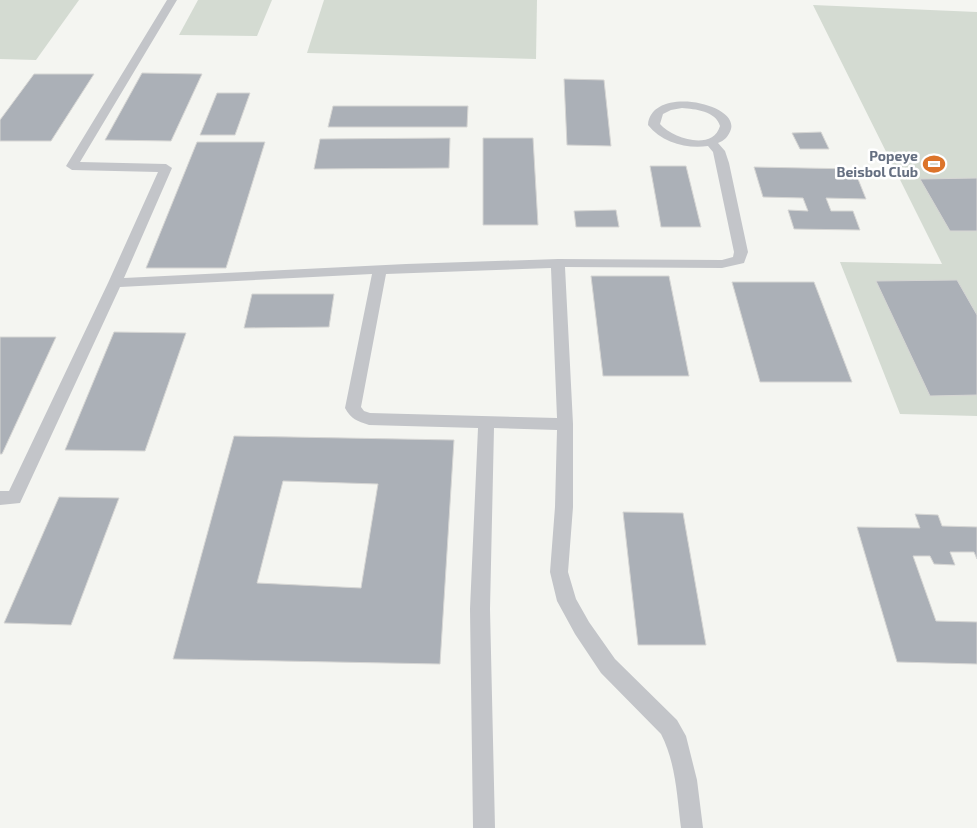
<svg xmlns="http://www.w3.org/2000/svg" width="977" height="828" font-family="'Exo 2',sans-serif">
	<rect width="100%" height="100%" fill="#f4f5f1"/>
	<g fill="#d4dbd2">
		<path d="M0,0H79L36,60L0,59Z"/>
		<path d="M198,0H272L257,36L179,35Z"/>
		<path d="M324,0H537L536,59L307,53Z"/>
		<path d="M813,5L977,12V416L900,414L840,262L942,264Z"/>
	</g>
	<g fill="#abb0b7" stroke="#d6d6d4" fill-rule="evenodd">
		<path d="M142,73L202,74L171,141L105,140Z"/>
		<path d="M34,74H94L51,141H0V120Z"/>
		<path d="M564,79L604,80L611,146L567,145Z"/>
		<path d="M217,93H250L235,135H200Z"/>
		<path d="M333,106H468L467,127H328Z"/>
		<path d="M821,132L829,149H800L792,133Z"/>
		<path d="M450,138L449,168L314,169L320,139Z"/>
		<path d="M483,138H533L538,225H483Z"/>
		<path d="M197,142H265L226,268H146Z"/>
		<path d="M650,166H686L701,227H661Z"/>
		<path d="M754,167L854,169L866,199L826,198L831,211H853L860,230L794,229L788,210L808,211L803,198L763,197Z"/>
		<path d="M977,178V231H950L920,179Z"/>
		<path d="M616,210L619,227H576L574,211Z"/>
		<path d="M591,276H669L689,376H603Z"/>
		<path d="M957,280L977,315V395L930,396L876,281Z"/>
		<path d="M732,282H814L852,382H760Z"/>
		<path d="M252,294H334L329,327L244,328Z"/>
		<path d="M114,332L186,333L145,451L65,450Z"/>
		<path d="M0,337H56L2,454H0Z"/>
		<path d="M234,436L454,440L440,664L173,659ZM283,481L378,484L361,588L257,583Z"/>
		<path d="M59,497L119,498L71,625L4,623Z"/>
		<path d="M623,512L683,513L706,645H638Z"/>
		<path d="M915,514L938,515L942,526L977,527V559L974,552H950L955,565L934,564L930,556H913L936,621L977,622V664L897,662L857,527L920,528Z"/>
	</g>
	<g fill="none" stroke-linecap="round" stroke-linejoin="round">
		<path fill="#c3c5c9" fill-rule="evenodd" d="M167,0H177L80,162L166,164L172,168L124,278L406,264L558,259L722,260L733,257L734,252L713,152L708,146C687,149 662,143 648,125C651,85 738,103 731,129C729,136 724,141 718,143L725,151L729,163L748,252L744,263L722,268L565,267L573,424V507L568,572L576,599L589,622L615,659L677,720L686,736L697,780L703,828H681C677,797 676,763 661,734L601,673L575,634L557,601L550,572L555,507L557,430L494,428L490,609L495,828H473L470,609L478,428L369,425C357,421 351,419 345,408L372,274L120,287L20,503L0,505V491H9L108,283L158,172L72,170L66,166ZM682,108C695,109 716,111 720,126C713,151 673,139 660,124L663,114L671,110ZM551,268L557,418L370,413L364,411L361,407L386,274Z"/>
	</g>
	<defs>
		<g id="stadium-bare" transform="scale(1.725)"><path d="M0-5a6.5 5 0 1 0 0 10a6.5 5 0 1 0 0-10ZM-3.5-1.8h7v3.6h-7Z" fill="#dc742a" stroke="#fff" stroke-width="2.5" paint-order="stroke"/></g>
	</defs>
	<g fill-rule="evenodd">
		<use href="#stadium-bare" x="934" y="164"/>
	</g>
	<g text-anchor="middle" stroke-width="5" stroke-linejoin="round" paint-order="stroke">
		<g font-size="14" font-weight="bold" fill="#656f81" stroke="#fff" text-anchor="end">
			<text x="918" y="161">Popeye<tspan x="918" dy="16">Beisbol Club</tspan></text>
		</g>
	</g>
</svg>
